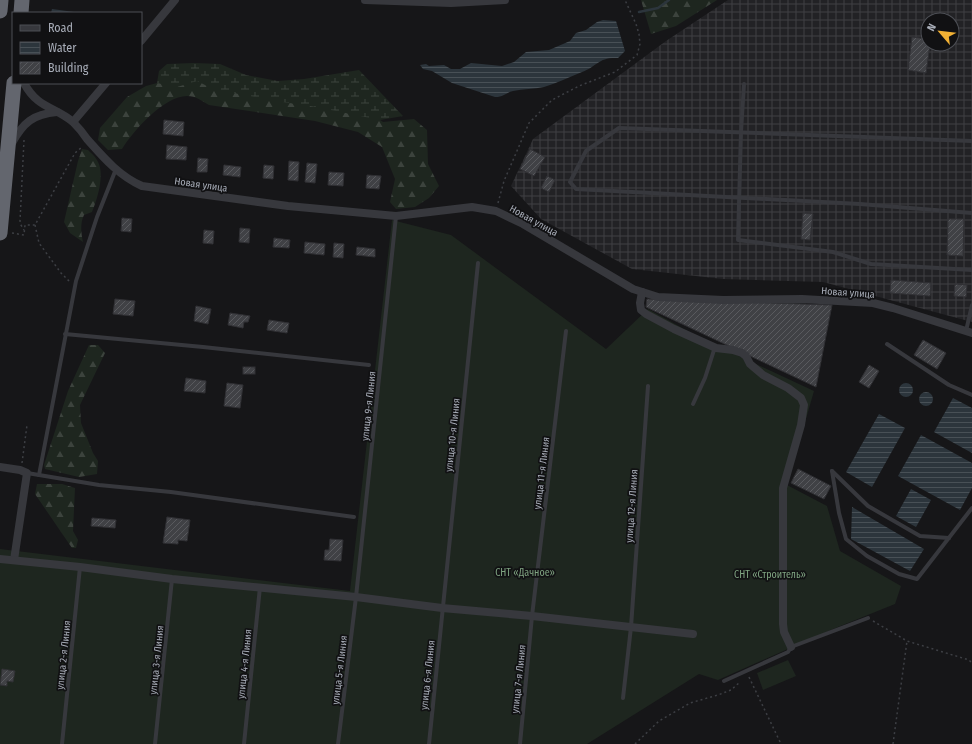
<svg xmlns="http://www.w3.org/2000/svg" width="972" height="744" font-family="'Fira Sans Condensed',sans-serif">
	<defs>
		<pattern id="industrial-grid" width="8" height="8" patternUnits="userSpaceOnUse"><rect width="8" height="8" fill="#222225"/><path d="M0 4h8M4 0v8" fill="none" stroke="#3f3f43"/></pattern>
		<pattern id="forest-firs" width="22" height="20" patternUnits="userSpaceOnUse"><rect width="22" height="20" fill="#1e261f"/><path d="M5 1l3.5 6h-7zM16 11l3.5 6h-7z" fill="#3c433d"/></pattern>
		<pattern id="wetland-marsh" width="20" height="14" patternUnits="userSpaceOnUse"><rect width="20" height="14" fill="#1e261f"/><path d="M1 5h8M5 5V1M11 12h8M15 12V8" fill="none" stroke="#3c433d"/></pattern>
		<pattern id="water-rules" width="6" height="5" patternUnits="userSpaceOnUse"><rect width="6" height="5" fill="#2c353c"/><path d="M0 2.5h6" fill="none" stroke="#485056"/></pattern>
		<pattern id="building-hatch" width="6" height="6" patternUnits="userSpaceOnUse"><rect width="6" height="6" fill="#404145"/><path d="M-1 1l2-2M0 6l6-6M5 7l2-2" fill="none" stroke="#595a5e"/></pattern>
	</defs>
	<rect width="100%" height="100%" fill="#161618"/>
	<path fill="url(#industrial-grid)" fill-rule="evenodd" d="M728,0H972V322L823,282L723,279L632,269L541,219L511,186L533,139L666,41ZM928,20H952V44H928Z"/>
	<g fill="url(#forest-firs)">
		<path d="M641,0H717L676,26L651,34Z"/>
		<path d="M172,79L337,90L383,122L414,119L427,130L428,164L439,186L429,198L415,207L396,209L390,202L395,179L382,147L358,132L315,121L209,105C202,101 196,96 187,96C164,96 133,131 122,149L108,150L98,140L100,128L127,97L146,86Z"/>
		<path d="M82,149L88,150C91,153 96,157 98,162C105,175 97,200 92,212L84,215C80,223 81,233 83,242L70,233L64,222L78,161Z"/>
		<path d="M89,345H98L105,353L80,405L81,423L93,453L98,461L97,474L79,477L45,469L44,465L68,391Z"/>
		<path d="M37,484H62L75,488L73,531L78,540L76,548H72L35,494Z"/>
	</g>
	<path fill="url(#wetland-marsh)" d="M194,63L220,64L246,75L278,81L304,79L359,70L403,116L380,120L316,107L276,101L213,89L197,81L177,87L157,83L159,71L167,64Z"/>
	<g fill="#1e261f">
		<path d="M392,220L451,235L606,349L648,309L702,339L814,391L787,485L827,506L840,551L901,586L895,604L833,629L718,680L699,674L587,744H0V549L350,591Z"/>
		<path d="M788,660L796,676L763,690L757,673Z"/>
	</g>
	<g fill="url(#water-rules)">
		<path d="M52,9L74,12V13H51Z"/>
		<path d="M603,20L616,21L625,51L618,58C598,57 598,66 582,72C569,77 557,83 544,87C534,89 523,89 513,91C505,93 504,97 495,97L452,83L432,71L423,69L420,65L426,64L429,66L444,65L451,69H460L471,63L502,66L514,62L526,52L549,50L570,41L576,33L586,30L597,22Z"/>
		<circle cx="906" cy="390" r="7"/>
		<circle cx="926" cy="399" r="7"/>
		<path d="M953,398L972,408V453L934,432Z"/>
		<path d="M879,414L905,428L872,487L846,472Z"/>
		<path d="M921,435L972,463V488L960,510L898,476Z"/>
		<path d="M911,489L931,500L916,527L896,516Z"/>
		<path d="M852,507L924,549L910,571L851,539Z"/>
	</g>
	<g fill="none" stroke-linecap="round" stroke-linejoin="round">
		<path stroke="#2c353c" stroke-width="2.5" d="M639,12L658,8L669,0"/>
	</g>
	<g fill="url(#building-hatch)" stroke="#303034">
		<path d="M912,37L928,39V44H930L926,73L908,70Z"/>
		<path d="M164,120L184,122L183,136L163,134Z"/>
		<path d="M167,145L187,147L186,160L166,159Z"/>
		<path d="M530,149L545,157L534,176L520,169Z"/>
		<path d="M198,158L208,159L207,172H197Z"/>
		<path d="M289,161L299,162L298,181L288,180Z"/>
		<path d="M307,163L317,164L315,183L305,182Z"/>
		<path d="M224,165L241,167L240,177L223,175Z"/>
		<path d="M264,165L274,166L273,179L263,178Z"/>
		<path d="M329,172L344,173L343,186L328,185Z"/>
		<path d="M367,175L381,176L379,189L366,188Z"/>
		<path d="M547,176L555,180L549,192L541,188Z"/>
		<path d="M803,213L813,214L810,240L801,239Z"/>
		<path d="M122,218L132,219L131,232L121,231Z"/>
		<path d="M948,219H964L963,256L947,255Z"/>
		<path d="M240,228L250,229L249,243L239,242Z"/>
		<path d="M204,230L214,231L213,244L203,243Z"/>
		<path d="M274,238L290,240L289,248L273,247Z"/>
		<path d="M305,242L325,244L324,255L304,253Z"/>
		<path d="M334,243L344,244L343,258L333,257Z"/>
		<path d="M357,247L375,249V257L356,255Z"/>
		<path d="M891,280L931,283L930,296L890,293Z"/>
		<path d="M955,284L967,285L966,297L954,296Z"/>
		<path d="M115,299L135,301L133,316L113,314Z"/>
		<path d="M647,299L832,305L816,387L646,307Z"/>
		<path d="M196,306L211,309L208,324L194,321Z"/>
		<path d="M230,313L250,316L248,322H244L243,328L228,325Z"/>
		<path d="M269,320L289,323L287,333L267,330Z"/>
		<path d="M923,340L946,353L937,369L914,355Z"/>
		<path d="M869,365L879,371L869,388L859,382Z"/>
		<rect x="243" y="367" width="12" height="7"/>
		<path d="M186,378L206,381L205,393L184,391Z"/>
		<path d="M227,383L243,385L240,408L224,406Z"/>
		<path d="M798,469L831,486L824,499L791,483Z"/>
		<path d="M167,517L190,520L187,541L178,540V544L163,543Z"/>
		<path d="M92,518L116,520L115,528L91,526Z"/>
		<path d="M330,539L343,540L341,561L324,560L325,550H329Z"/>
		<path d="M2,669L15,671L13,682L7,681V686L0,685Z"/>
	</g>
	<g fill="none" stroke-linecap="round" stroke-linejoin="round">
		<g stroke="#3d3f44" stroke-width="1.5" stroke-dasharray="2 3" stroke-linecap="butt">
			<path d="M24,140L20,221L21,225L24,230"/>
			<path d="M498,203L504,181L529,123L552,100L579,86L615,72L637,55L640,44L639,34L636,24L625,0"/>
			<path d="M35,225L39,243L61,273L70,282"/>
			<path d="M12,233L24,235L25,225H35L75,153L82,147"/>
			<path d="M22,463L27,425"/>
			<path d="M873,621L907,641L969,660L972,663"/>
			<path d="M749,677L781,744"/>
			<path d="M635,744L659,721L690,703L718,695L731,690L740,682"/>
			<path d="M893,744L907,641"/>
		</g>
		<g stroke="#37383d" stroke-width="4">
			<path d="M744,84L741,132L738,240L833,252L871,264L972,270"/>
			<path d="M972,141L619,128L586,151L570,182L576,189L860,204L972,213"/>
			<path d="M966,331L972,305"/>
			<path d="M65,334L203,347L369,365"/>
			<path d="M887,344L949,385L972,395"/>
			<path d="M693,404L705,378L715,347"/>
			<path d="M832,471L839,513L846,539L867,556L899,574L917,579L972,508"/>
			<path d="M832,471L868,506L920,536L949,538"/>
			<path d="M27,473L99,485L171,492L354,517"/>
			<path d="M39,475L76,281L97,217L116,169"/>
			<path d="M724,681L788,652L791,647L868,618"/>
			<path d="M623,698L631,627L648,386"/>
			<path d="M62,744L80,567"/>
			<path d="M155,744L172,579"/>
			<path d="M244,744L260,587"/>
			<path d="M338,744L356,597L396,216"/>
			<path d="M429,744L478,263"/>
			<path d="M520,744L532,616L566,331"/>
		</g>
		<g stroke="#37383d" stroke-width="8">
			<path d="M365,0L451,3L505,0"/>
			<path d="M141,41L175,0"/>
			<path d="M24,83C38,109 54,106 73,122C78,127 83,133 87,139C103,157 119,176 142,186L288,206L396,216L472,207L496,211L523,224L633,289L658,297L723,300L802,299L873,303L893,308L972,333"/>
			<path d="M73,122L106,83"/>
			<path d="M12,143C23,123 33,114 57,112"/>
			<path d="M642,292L640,303L641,310L646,314L674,329L716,348L733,350L742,353L746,356L750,364L763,375L788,388L801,398L804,405L801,425L783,488V624L784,632L791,647"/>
			<path d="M0,467L20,470L27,473L14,560"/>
			<path d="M0,559L80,567L172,579L356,597L442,608L532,616L693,634"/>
		</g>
		<g stroke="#63666e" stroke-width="15">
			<path d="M0,11L1,0"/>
			<path d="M21,13L22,0"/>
			<path d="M0,233L14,83"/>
		</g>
	</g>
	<g text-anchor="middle" stroke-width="3.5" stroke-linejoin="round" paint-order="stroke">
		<g font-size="10" fill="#a8adb8" stroke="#111113">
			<text transform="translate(201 184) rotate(8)" y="4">Новая улица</text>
			<text transform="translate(534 220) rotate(29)" y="4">Новая улица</text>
			<text transform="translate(848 292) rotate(4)" y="4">Новая улица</text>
			<text transform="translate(368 406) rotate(-84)" y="4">улица 9-я Линия</text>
			<text transform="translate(452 435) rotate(-84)" y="4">улица 10-я Линия</text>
			<text transform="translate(541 473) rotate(-83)" y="4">улица 11-я Линия</text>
			<text transform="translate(631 506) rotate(-86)" y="4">улица 12-я Линия</text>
			<text transform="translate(63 655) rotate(-84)" y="4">улица 2-я Линия</text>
			<text transform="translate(156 660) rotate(-84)" y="4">улица 3-я Линия</text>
			<text transform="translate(244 664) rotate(-84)" y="4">улица 4-я Линия</text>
			<text transform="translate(339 670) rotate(-83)" y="4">улица 5-я Линия</text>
			<text transform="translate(427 675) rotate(-84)" y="4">улица 6-я Линия</text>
			<text transform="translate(518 679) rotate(-84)" y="4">улица 7-я Линия</text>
		</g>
		<g font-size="10" fill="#7fa381" stroke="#111113">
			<text x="525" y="576">СНТ «Дачное»</text>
			<text x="770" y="578">СНТ «Строитель»</text>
		</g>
	</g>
	<rect x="12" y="12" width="130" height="72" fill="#111113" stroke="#4d4f55"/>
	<rect x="20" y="25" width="20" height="6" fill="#37383d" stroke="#4d4f55"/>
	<text x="48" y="32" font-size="12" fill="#a8adb8">Road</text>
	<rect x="20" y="42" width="20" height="12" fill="url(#water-rules)" stroke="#4d4f55"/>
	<text x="48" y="52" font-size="12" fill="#a8adb8">Water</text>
	<rect x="20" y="62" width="20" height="12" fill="url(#building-hatch)" stroke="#4d4f55"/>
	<text x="48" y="72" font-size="12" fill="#a8adb8">Building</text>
	<g transform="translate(940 32) rotate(298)"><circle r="19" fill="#111113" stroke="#4d4f55"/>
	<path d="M0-3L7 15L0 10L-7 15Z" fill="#f2b134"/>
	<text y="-6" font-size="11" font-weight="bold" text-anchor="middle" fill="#a8adb8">N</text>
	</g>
</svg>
